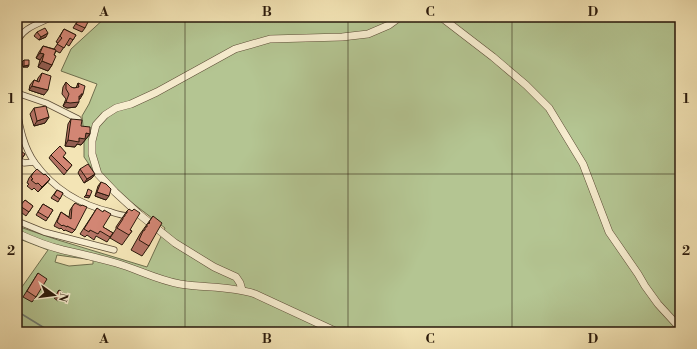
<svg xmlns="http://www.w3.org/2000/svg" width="697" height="349" font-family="'Libre Bodoni',serif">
	<rect width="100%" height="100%" fill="#f3e4b5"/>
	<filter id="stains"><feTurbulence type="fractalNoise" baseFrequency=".005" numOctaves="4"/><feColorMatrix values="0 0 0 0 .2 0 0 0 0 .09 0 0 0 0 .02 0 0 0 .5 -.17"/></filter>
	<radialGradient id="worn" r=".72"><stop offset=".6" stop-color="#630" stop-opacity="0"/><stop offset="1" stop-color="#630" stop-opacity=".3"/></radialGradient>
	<path fill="#b4c592" stroke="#6f6f4e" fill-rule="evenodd" d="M106,17H680V332H17V294L48,250L17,238V226L58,240L147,267L165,228L97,176L84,157V136L82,116L89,104L97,84L61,71L71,49ZM57,255L93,260V264L69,266L55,262Z"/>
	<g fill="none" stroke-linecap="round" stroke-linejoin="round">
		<path stroke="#6f7b71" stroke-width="1.5" d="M20,313L51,332"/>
		<g stroke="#5c4c36" stroke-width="7">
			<g id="minor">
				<path d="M17,42C23,27 39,24 52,17"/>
				<path d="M17,93L46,103L78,119"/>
				<path d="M17,110C20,128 24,148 35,163C54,189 81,205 111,212C117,214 123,216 130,216"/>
				<path d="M17,159L24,163L34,162"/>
				<path d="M17,221L44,232L114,250"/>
			</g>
		</g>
		<g stroke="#5c4c36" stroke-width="8">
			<g id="tertiary">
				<path d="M441,17L493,57L526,85L549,108L583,164L609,232L638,274L645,286L658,304L680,328"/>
				<path d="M17,233C32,240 47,246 63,250C81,254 98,258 116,263C137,269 157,280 180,284C204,288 231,286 255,294L337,332"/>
				<path d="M242,290L240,283L236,277L214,267L175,243L140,215L115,192L98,174L92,154V141L96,125L105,115L116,108L131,104L157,92L235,49L270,39L342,37L368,34L389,25L400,17"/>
			</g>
		</g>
		<use href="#minor" stroke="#f7edcf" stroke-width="5.5"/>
		<use href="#tertiary" stroke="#f7edcf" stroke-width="7"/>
	</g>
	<g fill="#b57364" stroke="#2a190b">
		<path d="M17,17H24L17,24Z"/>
		<path d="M80,17L85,28L82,32L73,28Z"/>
		<path d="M64,29L76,35L69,46L66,44L60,53L56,51L54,55L52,65L48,71L38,67L40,60L36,58L39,52L43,46L54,49L58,43L56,42Z"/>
		<path d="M37,32L46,37L39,40L34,36Z"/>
		<path d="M24,60L28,67H23L22,62Z"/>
		<path d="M42,73L44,95L29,90L30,85L34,80L37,81L38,78Z"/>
		<path d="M66,82L71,87L74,88H76L78,83L80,99H79L76,107L67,108L63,106L66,99L62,94L63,87Z"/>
		<path d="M34,108L49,117L45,123L34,126L30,114Z"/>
		<path d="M71,119L90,134L81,145L77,144L75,147L65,146L68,124Z"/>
		<path d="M51,155L64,157L72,165L64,175L49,158Z"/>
		<path d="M80,169L95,174L92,178L84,183L78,173Z"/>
		<path d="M33,173L44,175L50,179L46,184L38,192L34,188L32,190L27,186L29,184L27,183L29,178Z"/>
		<path d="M101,182L106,200L95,196L98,186Z"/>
		<path d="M57,190L63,193L58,202L51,198Z"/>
		<path d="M25,200L33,206L26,216L18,210Z"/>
		<path d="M75,203V230L72,233L65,230L64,231L61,228L60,229L54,226L61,212L69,217L70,210Z"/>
		<path d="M43,204L53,210L46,221L36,215Z"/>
		<path d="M97,208L103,227L113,233L107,242L96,236L94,240L87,235L85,237L80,234Z"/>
		<path d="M127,211L130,230L132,231L122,245L110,238L116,229V227L118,224Z"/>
		<path d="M153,216L149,246L142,256L131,250L140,234Z"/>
		<path d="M38,273L36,297L32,302L23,297Z"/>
		<path d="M59,290L63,293L58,301L54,298Z"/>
	</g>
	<g fill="#935e51" stroke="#2a190b">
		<path d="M23,17H24L17,24L20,20Z"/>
		<path d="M48,33L46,37L39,40L41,37Z"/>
		<path d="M40,53L44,54L40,60L36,58Z"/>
		<path d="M42,61L52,65L48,71L38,67Z"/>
		<path d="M29,65L28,67H23L24,66Z"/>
		<path d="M32,86L48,90L44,95L29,90Z"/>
		<path d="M81,94H83L80,99H79L75,101Z"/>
		<path d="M66,102H79L76,107L67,108L63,106Z"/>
		<path d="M49,117L45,123L34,126L37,121Z"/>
		<path d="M21,125L17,131V126Z"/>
		<path d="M86,133L90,134L81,145L77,144L75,147L65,146L68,140L79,138Z"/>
		<path d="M25,154L21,160L22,159L17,167V163Z"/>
		<path d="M95,174L92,178L84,183L87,179Z"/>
		<path d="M50,179L46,184L38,192L42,187Z"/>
		<path d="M97,192L109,196L106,200L95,196Z"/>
		<path d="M86,195L90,196L89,198L84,197Z"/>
	</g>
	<g fill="#d28674" stroke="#2a190b">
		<path d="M17,17H23L20,20Z"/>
		<path d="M81,17H88L90,18L85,28L76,24Z"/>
		<path d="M45,28L48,33L41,37L37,32Z"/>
		<path d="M64,29L76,35L73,40L70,38L64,48L57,44L62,38L60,36Z"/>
		<path d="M43,46L56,50L54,55L56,56L52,65L42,61L44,54L40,53Z"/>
		<path d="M24,60H29V65L24,66Z"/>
		<path d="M42,73L51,76L48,90L32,86L34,80L39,82Z"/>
		<path d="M66,82L71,87L74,88L79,87L78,83L85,86L83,94H81V96H79V102L70,103L66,102L69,94L66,89Z"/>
		<path d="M46,106L49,117L37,121L34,108Z"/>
		<path d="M17,114L21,125L17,126Z"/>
		<path d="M71,119L82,120L81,126L90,127V134L86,133L85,139L79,138V142L68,140Z"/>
		<path d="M17,145L20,148L21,151L25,154L22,158V159L17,163Z"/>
		<path d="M60,146L66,153L63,157L72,165L67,171L51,155Z"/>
		<path d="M88,164L95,174L87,179L80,169Z"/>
		<path d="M37,169L44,175L45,174L50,179L42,187L38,183L36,184L31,180L33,179L31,177L33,173Z"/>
		<path d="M17,180L22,183L17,190Z"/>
		<path d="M101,182L106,184L111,189L109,196L97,192Z"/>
		<path d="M88,189L92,191L90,196L86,195Z"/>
		<path d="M57,190L63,193L60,199L54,195Z"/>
		<path d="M25,200L33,206L29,212L20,206Z"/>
		<path d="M75,203L81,206L82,205L87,207L75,230L67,226V227L63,225L62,226L57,222L61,212L71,219L72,207Z"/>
		<path d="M43,204L53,210L48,218L38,212Z"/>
		<path d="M97,208L103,212L104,210L111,214L103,227L113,233L110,237L100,231L98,234L90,230L89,232L84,229Z"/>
		<path d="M129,209L132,211L134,209L140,213L130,230L132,231L129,235L117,228L123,219V217L125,216V214L127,213V211Z"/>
		<path d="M153,216L162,223L149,246L139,240L143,231L145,230V227H147V224L150,223L149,222Z"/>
		<path d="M38,273L47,279L36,297L27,291Z"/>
		<path d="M59,290L63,293L59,299L55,297Z"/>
	</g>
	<path fill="none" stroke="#2a190b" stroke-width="1" stroke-opacity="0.55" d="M185,17V332M348,17V332M512,17V332M17,174H680"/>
	<rect width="697" height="349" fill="none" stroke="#f3e4b5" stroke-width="44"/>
	<g transform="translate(54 295) rotate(104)" stroke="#f7edcf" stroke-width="3" paint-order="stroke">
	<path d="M0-3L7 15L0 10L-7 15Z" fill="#2a190b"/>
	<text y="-6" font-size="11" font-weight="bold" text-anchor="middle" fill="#2a190b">N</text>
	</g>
	<rect x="22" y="22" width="653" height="305" fill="none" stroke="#2a190b" stroke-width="1.5"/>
	<g font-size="13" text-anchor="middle" font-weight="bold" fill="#2a190b">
		<text x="104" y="16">A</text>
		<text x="267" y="16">B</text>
		<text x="430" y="16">C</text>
		<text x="593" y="16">D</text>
		<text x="11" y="103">1</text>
		<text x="686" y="103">1</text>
		<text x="11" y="255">2</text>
		<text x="686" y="255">2</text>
		<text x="104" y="343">A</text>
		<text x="267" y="343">B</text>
		<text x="430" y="343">C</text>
		<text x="593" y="343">D</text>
	</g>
	<rect width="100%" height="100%" filter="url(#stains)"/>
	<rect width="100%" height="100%" fill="url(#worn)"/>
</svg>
